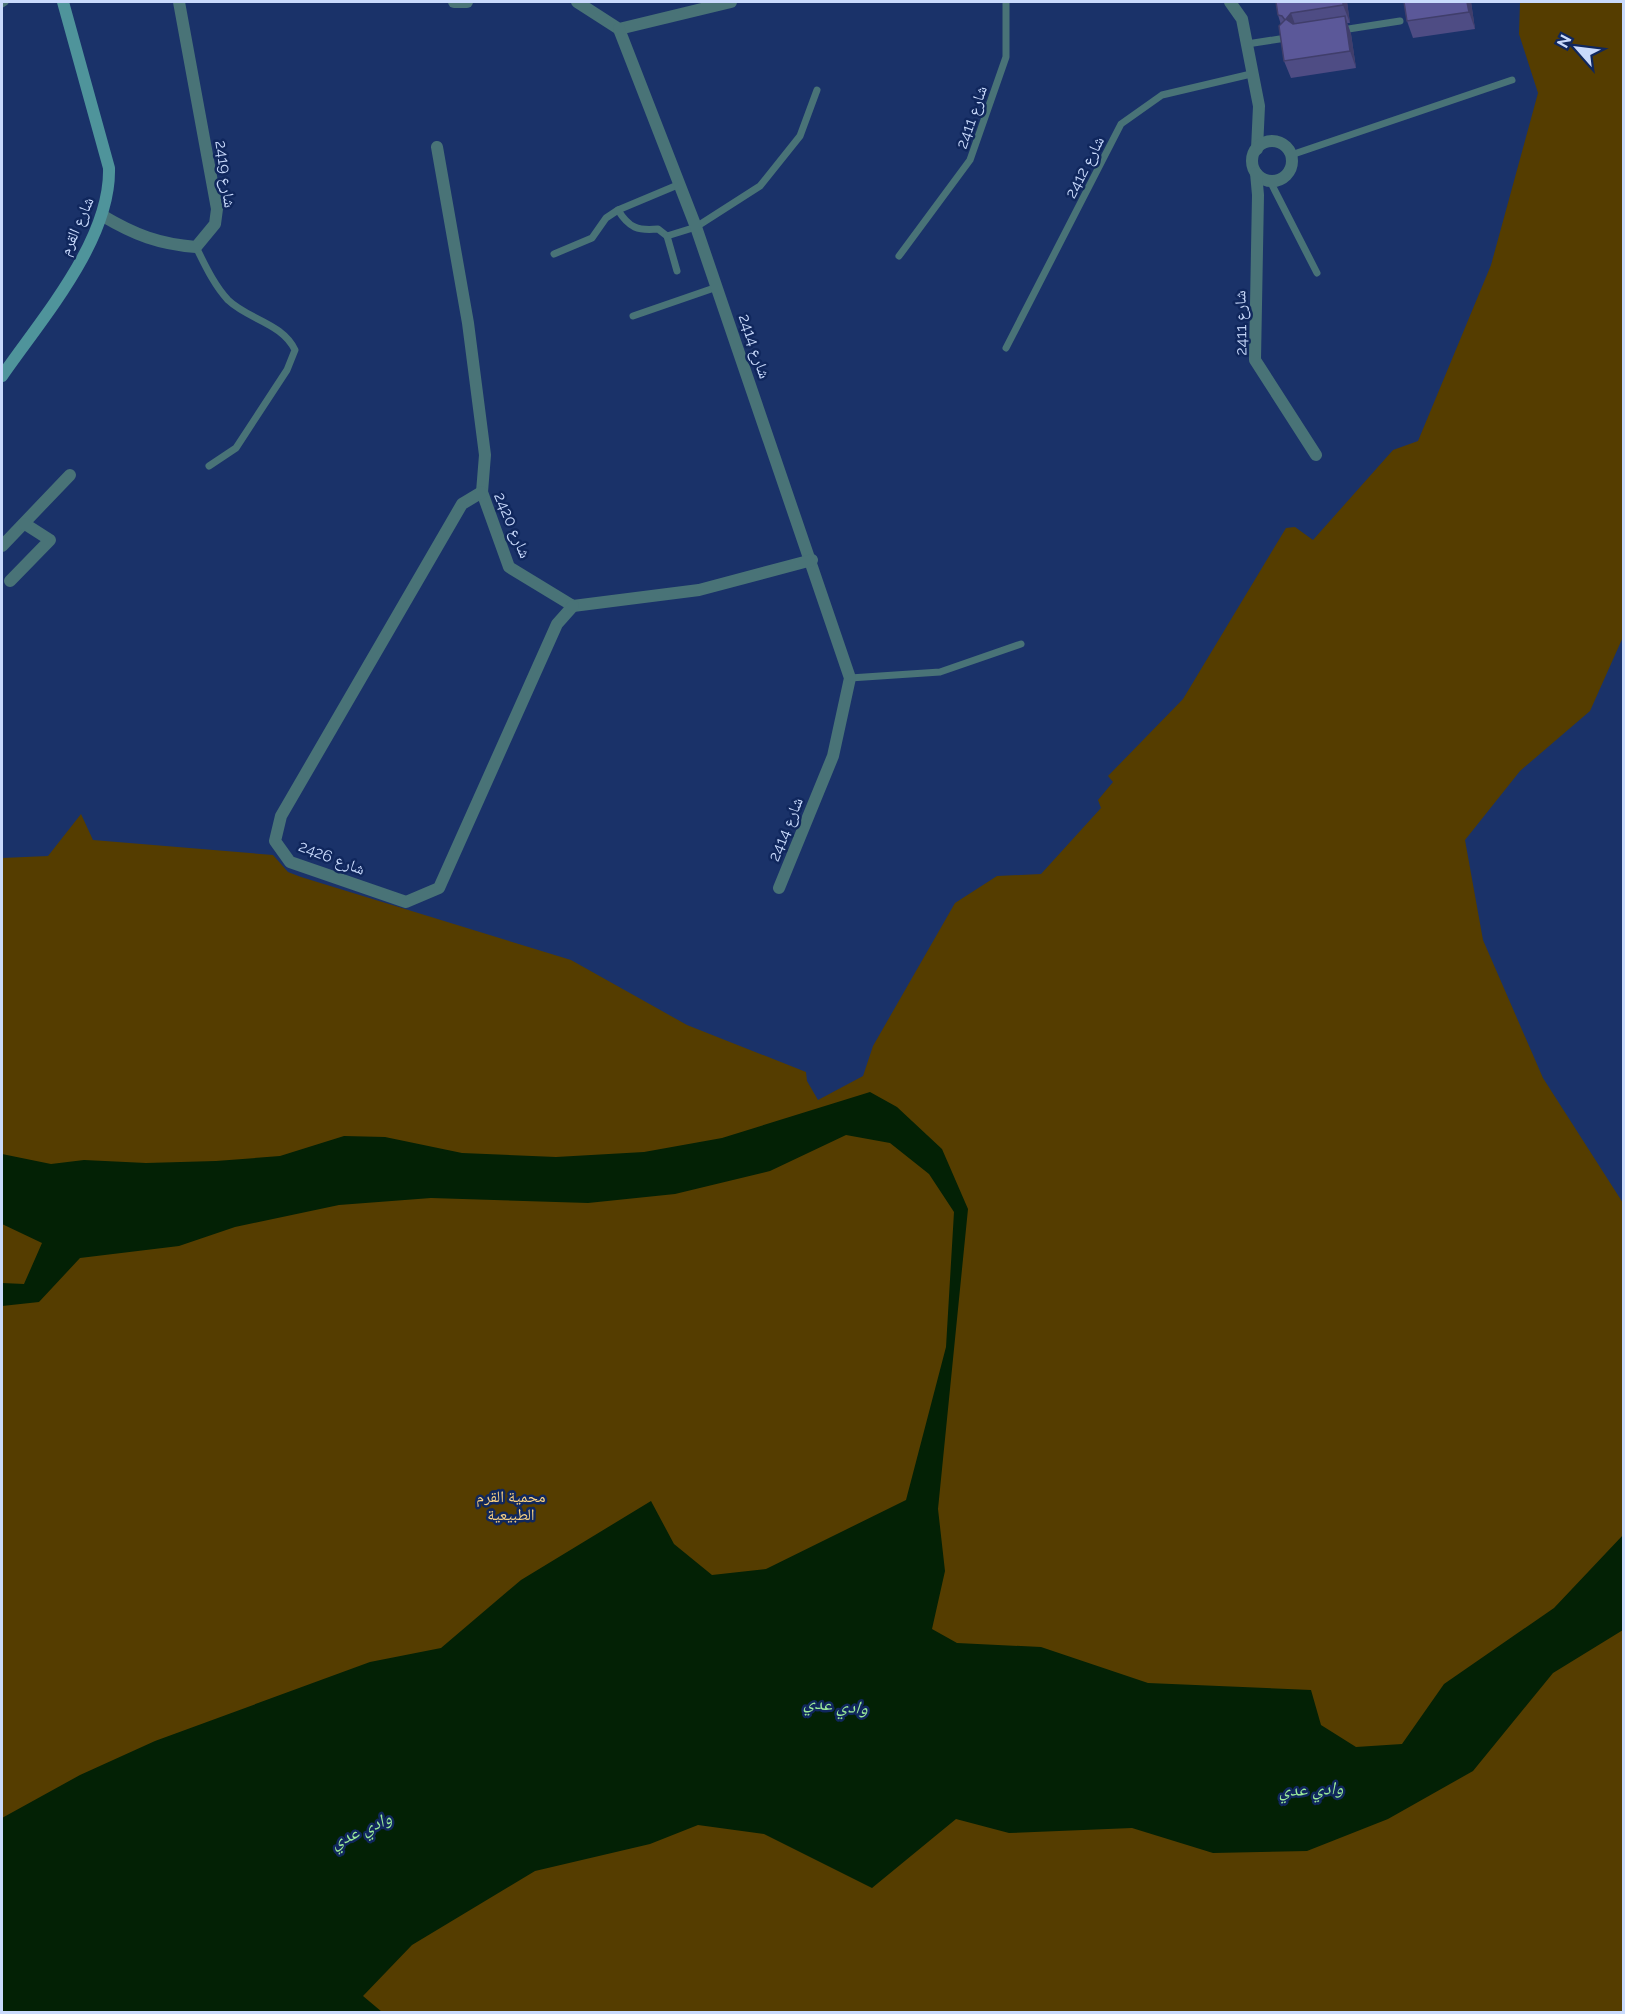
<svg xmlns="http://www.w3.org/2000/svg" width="1625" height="2014" font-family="Raleway,'Noto Naskh Arabic',sans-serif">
	<rect width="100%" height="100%" fill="#1a3269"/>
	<path fill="#553d00" d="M1520,2H1623V637L1590,711L1520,771L1465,840L1483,940L1543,1078L1623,1203V2012H2V858L48,856L81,814L93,840L273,855L288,872L301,877L571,960L687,1025L806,1072L807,1081L818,1100L863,1076L873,1046L955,903L997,876L1041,874L1101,808L1098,800L1113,782L1108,776L1183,699L1286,528L1295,527L1313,540L1393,450L1418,441L1491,265L1538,93L1519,34Z"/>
	<path fill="#032105" d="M870,1092L897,1107L942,1149L968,1209L938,1509L945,1571L932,1629L957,1643L1041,1647L1148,1683L1311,1690L1321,1725L1356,1747L1402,1744L1444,1684L1554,1608L1623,1535V1630L1553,1673L1473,1771L1388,1819L1307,1851L1213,1853L1132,1828L1009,1833L956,1819L872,1888L764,1834L698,1825L650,1844L535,1871L412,1945L363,1996L382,2012H2V1818L80,1775L155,1741L370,1662L441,1648L521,1580L651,1501L674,1544L712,1575L766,1569L906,1500L946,1347L954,1212L929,1174L890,1143L846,1135L770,1171L675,1194L588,1203L431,1198L339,1205L235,1227L179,1246L80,1258L39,1302L2,1306V1283L24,1284L42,1243L2,1224V1154L51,1164L84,1160L146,1163L216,1161L280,1156L344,1136L385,1137L462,1153L556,1157L644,1152L722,1138Z"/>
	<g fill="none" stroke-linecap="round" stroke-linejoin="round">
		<g stroke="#497377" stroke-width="7">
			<path d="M2,4L5,2"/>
			<path d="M1342,30L1400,21"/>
			<path d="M1247,44L1286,38"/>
			<path d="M1291,155L1512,80"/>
			<path d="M1270,181L1317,273"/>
			<path d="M618,210C629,228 638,231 658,229L667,236L677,271"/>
			<path d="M667,236L696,227L760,186L800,136L817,90"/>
			<path d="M196,247C205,265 214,285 228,300C249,320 282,323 295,350L287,370L236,448L209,466"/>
			<path d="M554,254L592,238L606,218L618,210L680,184"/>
			<path d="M899,256L970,160L1006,57V2"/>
			<path d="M633,316L717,287"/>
			<path d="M1006,348L1121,124L1162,95L1251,74"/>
			<path d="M850,678L940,672L1021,644"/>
		</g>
		<g stroke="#497377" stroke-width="12">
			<path d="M454,2H467"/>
			<path d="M577,2L619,29L731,2"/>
			<path d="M1230,2L1242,19L1259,106L1257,149"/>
			<path d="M619,29L696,227L850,678L833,756L779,888"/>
			<circle cx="1272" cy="161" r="20"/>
			<path d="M437,147L468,323L485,455L482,492L509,567L573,606L699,590L812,560"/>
			<path d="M1256,173L1258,195L1255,360L1316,455"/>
			<path d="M103,216C135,235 159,244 196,247L215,224L217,209L179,2"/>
			<path d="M482,492L462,504L281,816L275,841L290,862L406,902L439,888L557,624L573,606"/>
			<path d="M2,546L70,475"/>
			<path d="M10,581L50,540L25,524"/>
		</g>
		<path stroke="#4f949b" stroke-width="12" d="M2,376C42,318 111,240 109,168L63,2"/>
	</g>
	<g fill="#4e4c84">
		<path d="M1347,2L1350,23H1347L1351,34L1356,68L1291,78L1284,61L1281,25L1278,15Z"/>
		<path d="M1471,2L1475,29L1413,38L1407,21Z"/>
	</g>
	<g fill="#403e6b">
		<path d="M1343,2H1347L1350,23L1343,5Z"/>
		<path d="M1467,2H1471L1475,29L1469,12Z"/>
		<path d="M1291,13L1297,30L1286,19Z"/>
		<path d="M1345,16L1351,34L1356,68L1350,51Z"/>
	</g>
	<g fill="#5b5899" stroke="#403e6b" stroke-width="1.5">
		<path d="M1276,2H1343V5L1291,13L1286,19L1293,24L1345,16L1350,51L1284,61L1279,26L1285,20L1282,16L1278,15Z"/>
		<path d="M1404,2H1467L1469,12L1407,21Z"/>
	</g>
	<g text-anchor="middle" stroke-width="5" stroke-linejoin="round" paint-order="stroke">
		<g font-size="16" fill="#c9dafc" stroke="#10275d">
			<text transform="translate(971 117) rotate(-71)" y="6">2411 شارع</text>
			<text transform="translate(1084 167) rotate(-63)" y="6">2412 شارع</text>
			<text transform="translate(226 174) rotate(82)" y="6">2419 شارع</text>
			<text transform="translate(76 226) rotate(-66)" y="6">شارع القرم</text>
			<text transform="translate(1240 323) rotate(-91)" y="6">شارع 2411</text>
			<text transform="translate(755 346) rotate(71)" y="6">2414 شارع</text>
			<text transform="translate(513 525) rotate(67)" y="6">2420 شارع</text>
			<text transform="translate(785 829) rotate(-68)" y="6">2414 شارع</text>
			<text transform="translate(332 857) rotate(21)" y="6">2426 شارع</text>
		</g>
		<g font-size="16" fill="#f8d182" stroke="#10275d">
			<text x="511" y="1502">محمية القرم<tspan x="511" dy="18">الطبيعية</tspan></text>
		</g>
		<g font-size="18" font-style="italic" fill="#9bea9a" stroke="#10275d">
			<text transform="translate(836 1705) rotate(6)" y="6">وادي عدي</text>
			<text transform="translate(1311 1789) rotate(-2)" y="6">وادي عدي</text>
			<text transform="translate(361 1830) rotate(-24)" y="6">وادي عدي</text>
		</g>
	</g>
	<rect width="1625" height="2014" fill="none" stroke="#c9dafc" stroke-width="6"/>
	<g transform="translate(1577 48) rotate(298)" stroke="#10275d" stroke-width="4.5" paint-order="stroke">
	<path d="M0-4.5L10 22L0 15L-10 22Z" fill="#c9dafc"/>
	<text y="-9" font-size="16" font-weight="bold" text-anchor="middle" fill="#c9dafc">N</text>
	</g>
</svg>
